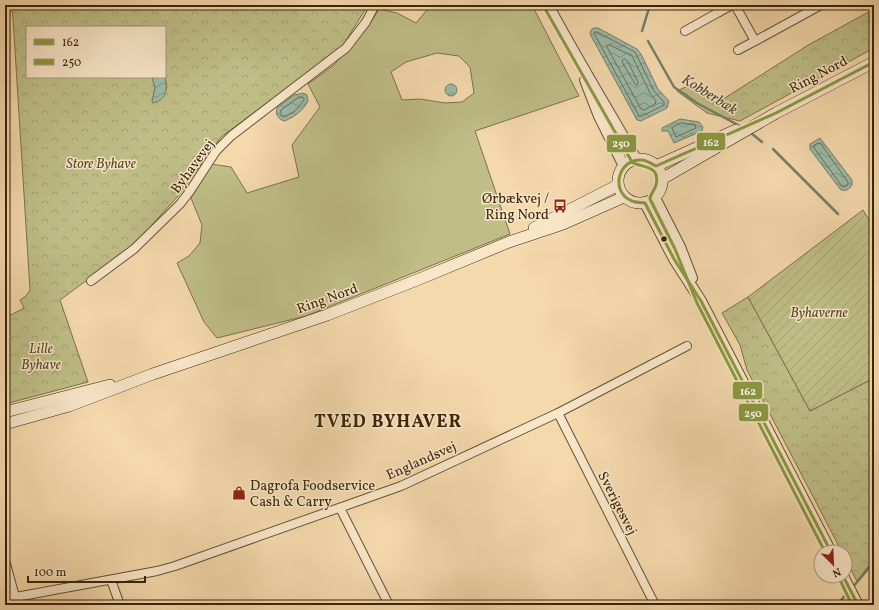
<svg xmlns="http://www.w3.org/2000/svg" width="879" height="610" font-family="Vollkorn,serif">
	<defs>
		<pattern id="forest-crowns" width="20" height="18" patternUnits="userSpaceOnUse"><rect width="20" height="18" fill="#bfbe87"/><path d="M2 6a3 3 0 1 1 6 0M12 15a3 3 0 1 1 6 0" fill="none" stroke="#a5a373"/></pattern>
		<pattern id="garden-furrows" width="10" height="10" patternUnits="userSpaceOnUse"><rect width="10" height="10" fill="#bfbe87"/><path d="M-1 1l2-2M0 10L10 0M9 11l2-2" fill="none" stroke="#a5a373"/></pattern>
		<pattern id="water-waves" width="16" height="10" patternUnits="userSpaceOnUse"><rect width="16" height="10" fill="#9cbaa8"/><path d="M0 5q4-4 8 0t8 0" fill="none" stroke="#809787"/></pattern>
	</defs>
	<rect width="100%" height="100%" fill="#f4d9ac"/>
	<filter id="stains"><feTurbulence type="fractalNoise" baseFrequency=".005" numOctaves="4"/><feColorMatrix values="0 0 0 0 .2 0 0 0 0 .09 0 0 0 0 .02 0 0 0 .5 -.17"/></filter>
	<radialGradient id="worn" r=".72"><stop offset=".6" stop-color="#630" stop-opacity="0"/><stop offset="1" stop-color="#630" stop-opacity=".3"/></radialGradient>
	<path fill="#bfbe87" stroke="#7d7148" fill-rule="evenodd" d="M431,5H532L579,96L475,131L510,234L306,316L217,338L204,322L177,263L189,256L200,243L202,225L191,198L211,164L231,167L247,193L299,177L292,145L320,107L308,84L334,65L373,19L379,9L397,13L416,23ZM437,53L459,56L470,67L474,93L462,102L445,103L420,99L402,100L391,72L406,62Z"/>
	<g fill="url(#forest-crowns)" stroke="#7d7148" fill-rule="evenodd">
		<path d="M11,5H368L342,47L221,137L178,196L132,247L60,300L88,382L5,404V318L24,308L20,300L26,296L30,290L13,18ZM138,26L165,27V77L167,88L152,101L155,88L152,77H27V27Z"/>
		<path d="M874,9V48L740,121L707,113L677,91L690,85L717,103L810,44Z"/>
		<path d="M748,297L810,411L874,378V559L857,581L845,559V552H842L747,370L740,345L722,313Z"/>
	</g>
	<path fill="url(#garden-furrows)" stroke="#7d7148" d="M863,210L874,228V378L810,411L748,297Z"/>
	<g fill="url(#water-waves)" stroke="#757e68">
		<path d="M593,28H598L637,49L641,54L658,89L669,101L667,108L641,121L637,120L590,34L591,30Z"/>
		<path d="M152,77H165C167,89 168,99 153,103L152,101L155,88Z"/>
		<circle cx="451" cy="90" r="6"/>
		<path d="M303,93L307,95L308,101C303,111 295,116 285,121C279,120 275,115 277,108L294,95Z"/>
		<path d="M680,119L699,122L703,127L702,131L674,143L668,131H662V128Z"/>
		<path d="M820,138L852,180V185C849,190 845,192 840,189L810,149V144Z"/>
	</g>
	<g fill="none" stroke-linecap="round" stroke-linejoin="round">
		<g stroke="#6c6f58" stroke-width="1">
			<path d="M595,32H597L635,52L654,91L664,102V105L642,116H639L595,35Z"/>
			<path d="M608,45H610L632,56L650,93L656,101L655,104L644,110L641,109L607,47Z"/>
			<path d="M625,59L628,62L638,82L637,85L635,84L622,62L623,60Z"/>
			<path d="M301,97L304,98V100L295,111L286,116H282L280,113L281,110L296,99Z"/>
			<path d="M681,123L695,125L696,128L676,137L672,128Z"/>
			<path d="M818,143L821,144L848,182V184L845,186H842L814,148V146Z"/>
		</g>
		<g stroke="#757e68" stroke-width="2.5">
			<path d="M642,31L650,5"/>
			<path d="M648,41L674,87L697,103L738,125"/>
			<path d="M751,133L762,142"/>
			<path d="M773,149L838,214"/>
			<path d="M852,588L874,562"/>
			<path d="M837,605L848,592"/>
		</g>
		<g stroke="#695131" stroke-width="10">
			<g id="minor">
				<path d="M715,5L719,12L732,5"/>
				<path d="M735,5L755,41L821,5"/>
				<path d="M685,31L719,12"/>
				<path d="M738,50L755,41"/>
				<path d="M91,281L134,249L180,204L190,191L216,151L231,136L346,48L366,22L375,5"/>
				<path d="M558,413L655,605"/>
				<path d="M340,508L389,605"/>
				<path d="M111,580L120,605"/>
				<path d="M5,599L157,571L175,566L401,486L558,413L687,346"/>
			</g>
		</g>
		<g stroke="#695131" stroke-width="12">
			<g id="tertiary">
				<path d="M548,5C576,57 607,108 636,159"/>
				<path d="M585,80L599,116L624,166"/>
				<path d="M655,198L680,247L692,278"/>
				<path d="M645,203L674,259L701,301L831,552"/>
				<path d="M5,564L14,597"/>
				<path d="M843,576L858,605"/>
			</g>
		</g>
		<g stroke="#3b2408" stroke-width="12">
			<g id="secondary">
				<circle cx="640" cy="181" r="22"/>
				<path d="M656,166L736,130"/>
				<path d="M662,179L776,113L874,62"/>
				<path d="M534,228L618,185"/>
				<path d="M5,412L110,385"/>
				<path d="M5,424L69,406L153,374L327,315L417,280L509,242L563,224L624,197"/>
			</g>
		</g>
		<use href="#minor" stroke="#f8e6c9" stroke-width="8"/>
		<use href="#tertiary" stroke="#f8e6c9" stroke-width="10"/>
		<use href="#secondary" stroke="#f8e6c9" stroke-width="11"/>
		<g stroke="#f8e6c9" stroke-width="6">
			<g id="bus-1">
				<path d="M831,552L701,301L674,259L645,203C640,202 634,203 630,200C610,190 619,158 642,160C646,160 652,164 656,166L776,113L874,62"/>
				<path d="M843,576L858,605"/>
			</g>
		</g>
		<g stroke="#f8e6c9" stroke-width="6">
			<g id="bus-2">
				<path d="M544,7L632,162C640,168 661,164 656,185C655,190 650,194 650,199L675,249L697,303L825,552"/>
				<path d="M839,578L852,605"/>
			</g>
		</g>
		<use href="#bus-1" stroke="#8b993f" stroke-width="3"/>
		<use href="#bus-2" stroke="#8b993f" stroke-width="3"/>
	</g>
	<defs>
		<g id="bus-bare" transform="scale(1.08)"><path d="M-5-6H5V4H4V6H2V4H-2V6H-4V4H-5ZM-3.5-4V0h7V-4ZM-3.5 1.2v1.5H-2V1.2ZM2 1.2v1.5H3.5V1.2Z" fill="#8f2418" stroke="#f8e6c9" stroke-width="2.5" paint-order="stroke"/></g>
		<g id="shop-bare" transform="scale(1.08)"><path d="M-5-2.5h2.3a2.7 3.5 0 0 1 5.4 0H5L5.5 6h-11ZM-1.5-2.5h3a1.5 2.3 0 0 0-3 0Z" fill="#8f2418" stroke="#f8e6c9" stroke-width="2.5" paint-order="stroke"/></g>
	</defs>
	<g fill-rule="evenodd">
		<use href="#bus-bare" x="560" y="206"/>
		<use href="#shop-bare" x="239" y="493"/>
	</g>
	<circle fill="#3b2408" stroke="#f8e6c9" stroke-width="1.5" cx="664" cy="239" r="3.5"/>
	<g text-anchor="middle" stroke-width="3" stroke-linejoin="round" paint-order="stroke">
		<g font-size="14" fill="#3b2408" stroke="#f8e6c9">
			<text transform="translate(818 74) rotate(-28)" y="5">Ring Nord</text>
			<text transform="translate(192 166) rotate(-54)" y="5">Byhavevej</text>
			<text transform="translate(327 298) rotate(-20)" y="5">Ring Nord</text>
			<text transform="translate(421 460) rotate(-24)" y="5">Englandsvej</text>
			<text transform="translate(618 503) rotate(63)" y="5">Sverigesvej</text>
		</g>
		<g font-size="14" font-style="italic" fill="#5c4a28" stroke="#f8e6c9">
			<text x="101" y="168">Store Byhave</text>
			<text x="819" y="317">Byhaverne</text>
			<text x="41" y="353">Lille<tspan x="41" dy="16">Byhave</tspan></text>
		</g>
		<g font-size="14" fill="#3b2408" stroke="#f8e6c9" text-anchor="end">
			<text x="549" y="203">Ørbækvej /<tspan x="549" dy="16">Ring Nord</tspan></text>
			<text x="250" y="490" text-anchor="start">Dagrofa Foodservice<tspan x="250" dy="16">Cash &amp; Carry</tspan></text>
		</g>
		<g font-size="15" font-style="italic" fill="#534a30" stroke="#f8e6c9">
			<text transform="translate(710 94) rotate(32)" y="5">Kobberbæk</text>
		</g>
		<g font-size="18" font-weight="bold" letter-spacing="1" fill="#3b2408" stroke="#f8e6c9">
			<text x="388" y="427">TVED BYHAVER</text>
		</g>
	</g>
	<g stroke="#f8e6c9" stroke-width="1.5">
		<rect x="696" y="132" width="30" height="19" rx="4" fill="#8b993f"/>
		<rect x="606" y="134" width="31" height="19" rx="4" fill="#8b993f"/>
		<rect x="732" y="381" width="31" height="19" rx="4" fill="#8b993f"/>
		<rect x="738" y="403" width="31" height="19" rx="4" fill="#8b993f"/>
	</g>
	<g font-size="11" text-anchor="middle" font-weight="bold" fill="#fff">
		<text x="711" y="146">162</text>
		<text x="621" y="147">250</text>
		<text x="748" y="395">162</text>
		<text x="753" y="417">250</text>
	</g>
	<rect width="879" height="610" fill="none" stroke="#f4d9ac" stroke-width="20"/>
	<rect x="6" y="6" width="867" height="598" fill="none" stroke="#3b2408" stroke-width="2"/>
	<rect x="10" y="10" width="859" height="590" fill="none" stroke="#3b2408"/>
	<rect x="26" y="26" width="140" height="52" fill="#f8e6c9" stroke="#ac987c"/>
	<rect x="34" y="39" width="20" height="6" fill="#8b993f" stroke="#ac987c"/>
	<text x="62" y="46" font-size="12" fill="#3b2408">162</text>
	<rect x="34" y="59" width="20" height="6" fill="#8b993f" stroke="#ac987c"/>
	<text x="62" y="66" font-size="12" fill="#3b2408">250</text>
	<g transform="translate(833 564) rotate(156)"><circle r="19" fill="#f8e6c9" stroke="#ac987c"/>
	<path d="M0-3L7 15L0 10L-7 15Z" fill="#8f2418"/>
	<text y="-6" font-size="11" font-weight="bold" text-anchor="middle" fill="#3b2408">N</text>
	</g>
	<path d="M28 576v6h117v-6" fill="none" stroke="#3b2408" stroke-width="2"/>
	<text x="34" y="576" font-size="12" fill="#3b2408" stroke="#f8e6c9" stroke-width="3" paint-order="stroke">100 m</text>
	<rect width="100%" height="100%" filter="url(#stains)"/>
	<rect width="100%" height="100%" fill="url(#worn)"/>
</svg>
